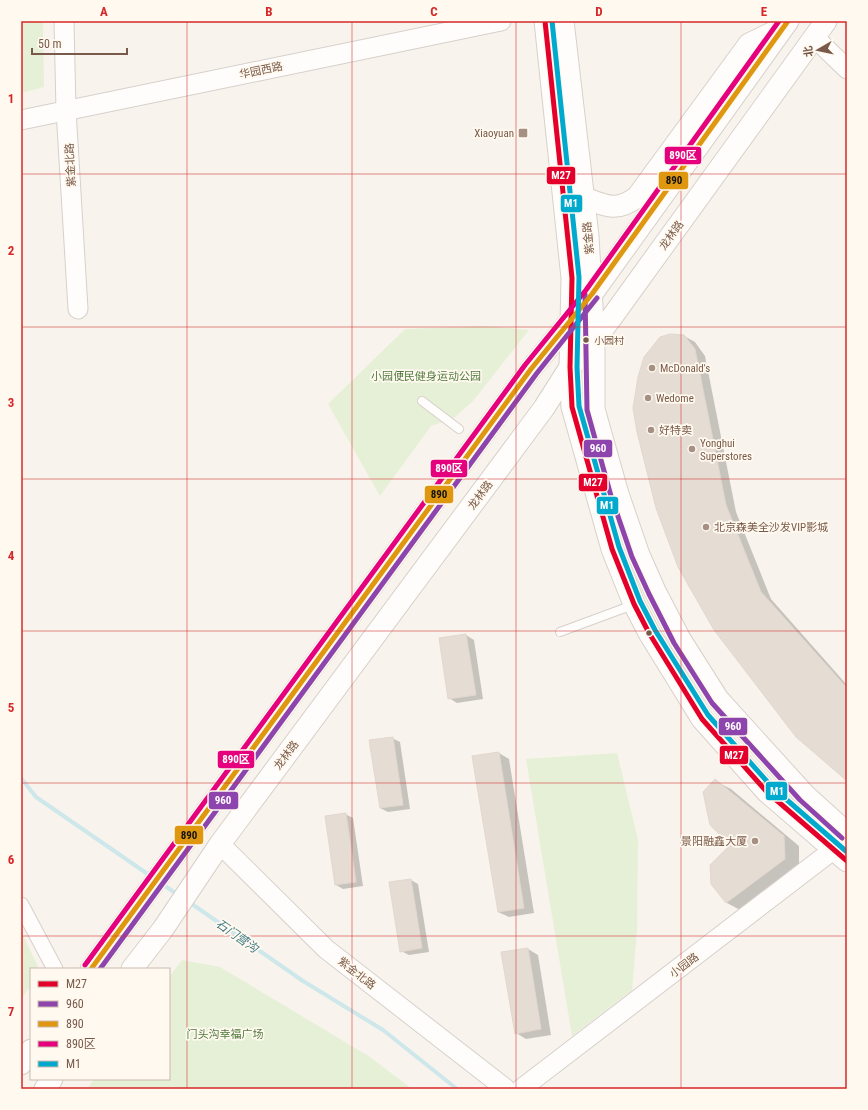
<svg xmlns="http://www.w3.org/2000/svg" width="868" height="1110" font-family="'Roboto Condensed','Noto Sans SC',sans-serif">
	<rect width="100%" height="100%" fill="#f8f4ed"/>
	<g fill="#e5f0d7">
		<path d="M21,21H43L44,87L21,93Z"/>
		<path d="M487,326L529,330L473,401L454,418L431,426L380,496L328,404L405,329Z"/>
		<path d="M617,753L638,840L637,930L632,990L572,1036L526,759Z"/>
		<path d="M21,931L39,969H31V985L21,999Z"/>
		<path d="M182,960L220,967L370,1057L412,1089H87L94,1079H169V977Z"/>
	</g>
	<g fill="#0003">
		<path d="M684,336L695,342L705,356L736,512L771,599L847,685V780L715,630Z"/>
		<path d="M466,635L474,640L483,699L457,703L449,698Z"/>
		<path d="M392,738L400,742L410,809L388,812L380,808Z"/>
		<path d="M499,753L509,759L534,913L509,917L498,912Z"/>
		<path d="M715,781L731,789L799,846V867L742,911L727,903L712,884L731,845Z"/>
		<path d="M345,814L353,818L363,886L343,889L336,885Z"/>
		<path d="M411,880L418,884L429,952L409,955L401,951Z"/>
		<path d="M528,949L538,955L551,1035L526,1039L516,1033Z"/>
	</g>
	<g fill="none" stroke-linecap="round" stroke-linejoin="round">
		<g stroke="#cde7ea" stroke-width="4">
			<path d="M21,778L36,797L152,877"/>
			<path d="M161,883L178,895"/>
			<path d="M189,902L303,981L383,1030L457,1089"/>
		</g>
	</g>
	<g fill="#e5dcd4" stroke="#e2d7ce">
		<path d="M670,334L684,335L695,349L726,505L761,592L847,688V781L796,737L714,630L678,567L656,508L637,432L633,408L638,377L644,357L660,337Z"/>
		<path d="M466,634L476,695L448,699L439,638Z"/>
		<path d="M393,737L403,805L380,808L369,740Z"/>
		<path d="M499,752L524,908L498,912L472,756Z"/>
		<path d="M715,779L784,836L785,859L726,903L711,884L710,865L730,845L710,825L703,792Z"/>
		<path d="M346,813L356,882L335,885L325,816Z"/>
		<path d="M411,879L422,948L400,952L389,882Z"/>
		<path d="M528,948L541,1029L515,1034L501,952Z"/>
	</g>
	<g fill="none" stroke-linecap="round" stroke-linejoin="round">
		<g stroke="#d7d0ca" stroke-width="10">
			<g id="service">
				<path d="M422,401L459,429"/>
				<path d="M560,632L633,605"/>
			</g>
		</g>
		<g stroke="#d7d0ca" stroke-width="17">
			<path id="minor" d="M21,905L55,969"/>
		</g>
		<g stroke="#d7d0ca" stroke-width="21">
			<g id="tertiary">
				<path d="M64,21L66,110L78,309"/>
				<path d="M814,37L847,69"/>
				<path d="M21,120L501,21"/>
				<path d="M220,844L326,949L506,1089"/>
				<path d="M521,1089L846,840"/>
			</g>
		</g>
		<g stroke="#d8d0c9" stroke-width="23">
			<g id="secondary">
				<path d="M545,21L572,278L570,367L572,407L612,549L634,604L649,633L702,719L767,792L847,861"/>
				<path d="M563,21L588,236L594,341V409L618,494L639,555L655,591L680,639L718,699L805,795L847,833"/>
				<path d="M585,198C606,206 617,212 637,197L749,44L782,28"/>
				<path d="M91,969L531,369L592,294L788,21"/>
				<path d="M132,969L163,929L220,844L544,408L570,367L594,341L612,317L826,21"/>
				<path d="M21,1064L31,1050"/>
				<path d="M45,1089L52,1079"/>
			</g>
		</g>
		<use href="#service" stroke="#fefdfc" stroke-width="8"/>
		<use href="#minor" stroke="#fefdfc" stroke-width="15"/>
		<use href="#tertiary" stroke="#fefdfc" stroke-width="19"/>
		<use href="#secondary" stroke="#fefdfc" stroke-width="21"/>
		<g stroke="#fff9ef" stroke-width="8">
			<path id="bus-1" d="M545,21L572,278L570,367L572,407L612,549L634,604L649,633L702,719L767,792L847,861"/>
		</g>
		<g stroke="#fff9ef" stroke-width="8">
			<g id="bus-2">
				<path d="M585,294L587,410L611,496L632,557L649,594L674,643L712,703L800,800L842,838"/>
				<path d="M100,969L537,373L597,298"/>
			</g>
		</g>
		<g stroke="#fff9ef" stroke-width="8">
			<path id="bus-3" d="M91,969L531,369L592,294L788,21"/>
		</g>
		<g stroke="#fff9ef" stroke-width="8">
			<path id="bus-4" d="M85,965L525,365L586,290L779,21"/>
		</g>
		<g stroke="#fff9ef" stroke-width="8">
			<path id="bus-5" d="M552,21L579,277L577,367L579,406L619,547L640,601L655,630L708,715L772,787L847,852"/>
		</g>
		<use href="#bus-1" stroke="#e4002b" stroke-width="5"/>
		<use href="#bus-2" stroke="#8e44ad" stroke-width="5"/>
		<use href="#bus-3" stroke="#de970f" stroke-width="5"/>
		<use href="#bus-4" stroke="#e5007d" stroke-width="5"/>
		<use href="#bus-5" stroke="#00a9ce" stroke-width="5"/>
	</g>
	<path fill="none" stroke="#d62828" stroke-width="1" stroke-opacity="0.55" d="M187,21V1089M352,21V1089M516,21V1089M681,21V1089M21,174H847M21,327H847M21,479H847M21,631H847M21,783H847M21,936H847"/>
	<g fill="#a59083" stroke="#fff9ef" stroke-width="1.5">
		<rect x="518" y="128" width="10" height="10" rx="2"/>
		<circle cx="652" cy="368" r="4"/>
		<circle cx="648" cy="398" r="4"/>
		<circle cx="651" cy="430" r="4"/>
		<circle cx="692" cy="449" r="4"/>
		<circle cx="706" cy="527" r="4"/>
		<circle cx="755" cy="841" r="4"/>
	</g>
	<g fill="#795a4a" stroke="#fff9ef" stroke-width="1.5">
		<circle cx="586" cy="340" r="3.5"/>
		<circle cx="649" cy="633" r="3.5"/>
	</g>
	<g text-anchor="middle" stroke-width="3.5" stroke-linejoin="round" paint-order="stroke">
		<g font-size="10" fill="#795a4a" stroke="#fff9ef" text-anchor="start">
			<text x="594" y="344">小园村</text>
		</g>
		<g font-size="11" fill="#795a4a" stroke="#fff9ef">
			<text transform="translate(261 70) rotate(-12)" y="4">华园西路</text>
			<text transform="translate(70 165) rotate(-93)" y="4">紫金北路</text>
			<text transform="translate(671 235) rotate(-54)" y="4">龙林路</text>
			<text transform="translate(588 238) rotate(-95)" y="4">紫金路</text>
			<text transform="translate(480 495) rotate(-53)" y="4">龙林路</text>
			<text transform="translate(286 755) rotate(-53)" y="4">龙林路</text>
			<text transform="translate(684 965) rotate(-37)" y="4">小园路</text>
			<text transform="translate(357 973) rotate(38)" y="4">紫金北路</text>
		</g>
		<g font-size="11" fill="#795a4a" stroke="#fff9ef" text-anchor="start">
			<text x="514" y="137" text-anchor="end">Xiaoyuan</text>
			<text x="660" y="372">McDonald's</text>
			<text x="656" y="402">Wedome</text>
			<text x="659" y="434">好特卖</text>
			<text x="700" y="447">Yonghui<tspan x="700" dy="13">Superstores</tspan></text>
			<text x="714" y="531">北京森美全沙发VIP影城</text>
			<text x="747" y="845" text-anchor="end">景阳融鑫大厦</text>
		</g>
		<g font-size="11" fill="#507a3e" stroke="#fff9ef">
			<text x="426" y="380">小园便民健身运动公园</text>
			<text x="225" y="1038">门头沟幸福广场</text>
		</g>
		<g font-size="12" font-style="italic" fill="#3f7b87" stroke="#fff9ef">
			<text transform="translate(237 936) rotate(35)" y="4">石门营沟</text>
		</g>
	</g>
	<g stroke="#fff9ef" stroke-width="1.5">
		<rect x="664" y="146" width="38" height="19" rx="4" fill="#e5007d"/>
		<rect x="546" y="166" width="30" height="19" rx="4" fill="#e4002b"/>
		<rect x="658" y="171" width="31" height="19" rx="4" fill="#de970f"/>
		<rect x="560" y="194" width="23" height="19" rx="4" fill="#00a9ce"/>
		<rect x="583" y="439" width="30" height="19" rx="4" fill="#8e44ad"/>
		<rect x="430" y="459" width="38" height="19" rx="4" fill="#e5007d"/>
		<rect x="578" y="473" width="30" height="19" rx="4" fill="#e4002b"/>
		<rect x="424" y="485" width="30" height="19" rx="4" fill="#de970f"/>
		<rect x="596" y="496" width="23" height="19" rx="4" fill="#00a9ce"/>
		<rect x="718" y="717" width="30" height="19" rx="4" fill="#8e44ad"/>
		<rect x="719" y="745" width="30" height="20" rx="4" fill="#e4002b"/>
		<rect x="217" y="750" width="38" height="19" rx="4" fill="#e5007d"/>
		<rect x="765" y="781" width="23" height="20" rx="4" fill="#00a9ce"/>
		<rect x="208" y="791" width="31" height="19" rx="4" fill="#8e44ad"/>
		<rect x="174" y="825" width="30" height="20" rx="4" fill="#de970f"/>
	</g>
	<g font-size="11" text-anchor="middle" font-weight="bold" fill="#fff">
		<text x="683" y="159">890区</text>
		<text x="561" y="179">M27</text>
		<text x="571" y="207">M1</text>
		<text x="598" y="452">960</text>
		<text x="449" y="472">890区</text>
		<text x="593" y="486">M27</text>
		<text x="607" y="509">M1</text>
		<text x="733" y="730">960</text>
		<text x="734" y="759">M27</text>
		<text x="236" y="763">890区</text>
		<text x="777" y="795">M1</text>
		<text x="223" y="804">960</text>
	</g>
	<g font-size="11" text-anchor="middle" font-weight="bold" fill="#111">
		<text x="674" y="184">890</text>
		<text x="439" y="498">890</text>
		<text x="189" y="839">890</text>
	</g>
	<rect width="868" height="1110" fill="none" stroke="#fff9ef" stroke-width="44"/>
	<rect x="30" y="968" width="140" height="112" fill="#fff9ef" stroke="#c9b9ad"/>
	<rect x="38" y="981" width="20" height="6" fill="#e4002b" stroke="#c9b9ad"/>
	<text x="66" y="988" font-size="12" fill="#795a4a">M27</text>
	<rect x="38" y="1001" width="20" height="6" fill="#8e44ad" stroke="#c9b9ad"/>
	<text x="66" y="1008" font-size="12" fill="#795a4a">960</text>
	<rect x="38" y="1021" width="20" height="6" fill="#de970f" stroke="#c9b9ad"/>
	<text x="66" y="1028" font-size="12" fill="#795a4a">890</text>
	<rect x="38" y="1041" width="20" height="6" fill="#e5007d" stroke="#c9b9ad"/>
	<text x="66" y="1048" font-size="12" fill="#795a4a">890区</text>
	<rect x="38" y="1061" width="20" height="6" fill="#00a9ce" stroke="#c9b9ad"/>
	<text x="66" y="1068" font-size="12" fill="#795a4a">M1</text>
	<g transform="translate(818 50) rotate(261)" stroke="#fff9ef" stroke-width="3" paint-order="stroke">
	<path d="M0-3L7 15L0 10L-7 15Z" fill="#795a4a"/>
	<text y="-6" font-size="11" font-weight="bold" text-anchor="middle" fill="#795a4a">北</text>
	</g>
	<path d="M32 48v6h95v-6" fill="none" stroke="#795a4a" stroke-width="2"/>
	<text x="38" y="48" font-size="12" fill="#795a4a" stroke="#fff9ef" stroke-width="3" paint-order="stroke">50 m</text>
	<rect x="22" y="22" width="824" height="1066" fill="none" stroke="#d62828" stroke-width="1.5"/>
	<g font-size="13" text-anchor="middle" font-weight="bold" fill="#d62828">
		<text x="104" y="16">A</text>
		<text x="269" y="16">B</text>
		<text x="434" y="16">C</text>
		<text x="599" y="16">D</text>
		<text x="764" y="16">E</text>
		<text x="11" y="103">1</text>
		<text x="11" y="255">2</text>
		<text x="11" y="407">3</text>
		<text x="11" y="560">4</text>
		<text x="11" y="712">5</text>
		<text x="11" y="864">6</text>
		<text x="11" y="1016">7</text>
	</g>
</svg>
